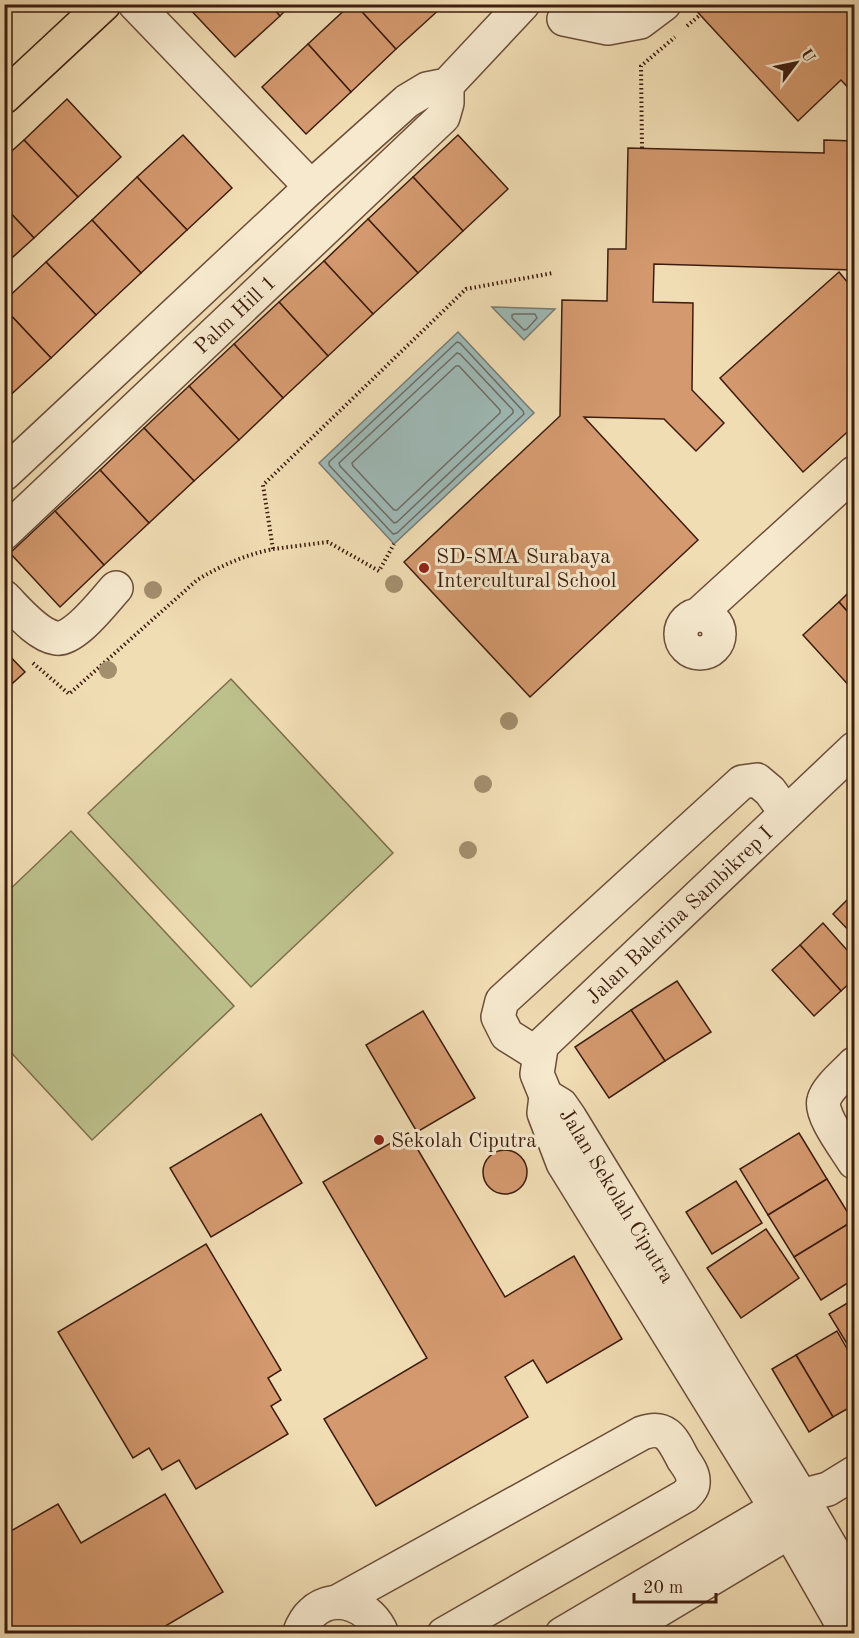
<svg xmlns="http://www.w3.org/2000/svg" width="859" height="1638" font-family="'Old Standard TT',serif">
	<rect width="100%" height="100%" fill="#f1ddb4"/>
	<filter id="stains"><feTurbulence type="fractalNoise" baseFrequency=".00333" numOctaves="4"/><feColorMatrix values="0 0 0 0 .2 0 0 0 0 .09 0 0 0 0 .02 0 0 0 .5 -.17"/></filter>
	<radialGradient id="worn" r=".72"><stop offset=".6" stop-color="#630" stop-opacity="0"/><stop offset="1" stop-color="#630" stop-opacity=".3"/></radialGradient>
	<g fill="#bcc08b" stroke="#7d6e4e" stroke-width="1.5">
		<path d="M231,679L393,853L251,987L88,813Z"/>
		<path d="M71,831L234,1006L92,1140L5,1046V894Z"/>
	</g>
	<g fill="#9ebab7" stroke="#787b74" stroke-width="1.5">
		<path d="M492,307L555,309L524,340Z"/>
		<path d="M458,332L534,413L394,544L319,463Z"/>
	</g>
	<g fill="none" stroke-linecap="round" stroke-linejoin="round">
		<g stroke="#6e6c64" stroke-width="1.5">
			<path d="M514,314H535L537,318L527,329L524,330L512,318V315Z"/>
			<path d="M457,342L460,343L523,411L524,414L397,533L393,534L329,465V462Z"/>
			<path d="M457,353L460,354L513,410V413L397,522L394,523L340,466L339,463Z"/>
			<path d="M456,366H459L500,410V413L397,510H394L353,466L352,463Z"/>
		</g>
	</g>
	<g fill="#d4996e" stroke="#3e1d10" stroke-width="1.5">
		<path d="M185,4H270L280,16L235,57Z"/>
		<path d="M270,4H292L280,16Z"/>
		<path d="M351,4H355L396,49L351,92L308,44Z"/>
		<path d="M355,4H440L442,7L396,49Z"/>
		<path d="M854,4V94L841,80L798,121L691,5Z"/>
		<path d="M308,44L351,92L306,134L262,87Z"/>
		<path d="M67,99L121,157L78,197L24,140Z"/>
		<path d="M183,135L232,188L187,230L137,177Z"/>
		<path d="M458,135L508,189L463,231L413,177Z"/>
		<path d="M24,140L78,197L34,238L4,206V158Z"/>
		<path d="M824,140L854,141V270L654,264L653,302L693,303L692,390L724,423L696,451L664,419L584,417L698,540L530,697L404,562L560,416L562,300L607,301L608,249H626L628,148L824,153Z"/>
		<path d="M137,177L187,230L141,273L92,220Z"/>
		<path d="M413,177L463,231L418,273L368,219Z"/>
		<path d="M4,206L34,238L4,265Z"/>
		<path d="M368,219L418,273L373,314L324,261Z"/>
		<path d="M92,220L141,273L96,315L46,262Z"/>
		<path d="M324,261L373,314L328,356L279,302Z"/>
		<path d="M46,262L96,315L51,358L4,308V301Z"/>
		<path d="M839,272L854,290V426L803,472L720,378Z"/>
		<path d="M279,302L328,356L283,398L234,344Z"/>
		<path d="M4,308L51,358L5,400L4,399Z"/>
		<path d="M234,344L283,398L239,440L189,386Z"/>
		<path d="M189,386L239,440L194,481L144,428Z"/>
		<path d="M144,428L194,481L149,523L100,470Z"/>
		<path d="M100,470L149,523L104,565L55,511Z"/>
		<path d="M55,511L104,565L60,607L10,553Z"/>
		<path d="M854,587V619L839,602Z"/>
		<path d="M839,602L854,619V687L852,689L803,635Z"/>
		<path d="M4,650L25,672L4,691Z"/>
		<path d="M854,893V936L833,914Z"/>
		<path d="M823,923L854,958V979L841,991L800,945Z"/>
		<path d="M800,945L841,991L814,1016L772,970Z"/>
		<path d="M677,981L711,1032L665,1061L631,1010Z"/>
		<path d="M631,1010L665,1061L609,1098L575,1047Z"/>
		<path d="M423,1011L475,1098L417,1132L366,1045Z"/>
		<path d="M261,1114L302,1183L211,1237L170,1168Z"/>
		<path d="M408,1133L505,1297L574,1256L622,1339L547,1383L533,1360L505,1377L528,1417L376,1506L324,1419L427,1358L323,1182Z"/>
		<path d="M799,1133L827,1179L768,1215L740,1169Z"/>
		<circle cx="505" cy="1172" r="22"/>
		<path d="M827,1179L853,1221L794,1257L768,1215Z"/>
		<path d="M736,1181L762,1223L712,1254L686,1212Z"/>
		<path d="M853,1221L854,1223V1279L821,1300L794,1257Z"/>
		<path d="M766,1229L799,1278L741,1318L707,1268Z"/>
		<path d="M206,1244L281,1370L268,1378L281,1400L271,1406L288,1434L196,1489L179,1460L162,1470L149,1448L133,1458L58,1332Z"/>
		<path d="M854,1299V1351L852,1352L829,1314Z"/>
		<path d="M837,1331L854,1361V1405L833,1417L796,1355Z"/>
		<path d="M796,1355L833,1417L809,1432L772,1369Z"/>
		<path d="M165,1494L223,1592L152,1634H4V1535L58,1504L81,1543Z"/>
	</g>
	<g fill="none" stroke-linecap="round" stroke-linejoin="round">
		<g stroke="#6b4d39" stroke-width="36">
			<g id="minor">
				<path d="M135,4L311,187"/>
				<path d="M564,19L608,28L640,22L664,4"/>
				<path d="M4,474L311,187L407,101L427,89L447,85L523,4"/>
				<path id="s1" d="M4,533L443,117L447,103V85"/>
				<path d="M4,597C17,610 37,635 56,638C74,641 104,601 116,588"/>
				<path d="M698,615L854,473"/>
				<circle cx="700" cy="634" r="19"/>
				<path d="M539,1055L507,1035L498,1017L502,1001L742,782L757,780L770,791L786,813"/>
				<path d="M854,1064C846,1073 827,1088 824,1100C819,1114 847,1150 854,1162"/>
				<path d="M546,1096L544,1113L563,1163L776,1508L848,1634"/>
				<path id="s2" d="M546,1096L561,1105L570,1118L801,1496L854,1587"/>
				<path id="s3" d="M546,1096L537,1074L541,1048L544,1043L854,749"/>
				<path d="M337,1602L642,1433C667,1424 673,1440 683,1459C687,1465 693,1473 693,1480C694,1488 689,1492 685,1496L444,1634"/>
				<path d="M299,1634C302,1626 305,1619 312,1613C335,1591 372,1606 382,1634"/>
				<path d="M562,1634L776,1508L801,1496L828,1489L854,1473"/>
				<path d="M619,1634L789,1532L807,1519"/>
			</g>
		</g>
		<g stroke="#3e1d10" stroke-width="36">
			<path id="major" d="M4,97L104,4"/>
		</g>
		<g stroke="#3e1d10" stroke-width="4" stroke-dasharray="1.5 3" stroke-linecap="butt">
			<path d="M687,26L700,15"/>
			<path d="M642,148L641,66L675,37"/>
			<path d="M273,549L328,542L379,571L394,544"/>
			<path d="M33,663L69,694L197,580C222,565 245,555 273,549L263,485L466,289L553,273"/>
		</g>
		<use href="#minor" stroke="#f6e9ce" stroke-width="33"/>
		<use href="#major" stroke="#f1ddb4" stroke-width="33"/>
	</g>
	<g fill="#a38e6e">
		<circle cx="394" cy="584" r="9"/>
		<circle cx="153" cy="590" r="9"/>
		<circle cx="108" cy="670" r="9"/>
		<circle cx="509" cy="721" r="9"/>
		<circle cx="483" cy="784" r="9"/>
		<circle cx="468" cy="850" r="9"/>
	</g>
	<g fill="#8f2418" stroke="#f6e9ce" stroke-width="2">
		<circle cx="424" cy="568" r="6"/>
		<circle cx="379" cy="1140" r="6"/>
	</g>
	<g text-anchor="middle" stroke-width="6" stroke-linejoin="round" paint-order="stroke">
		<g font-size="21" fill="#3e1d10" stroke="#f6e9ce">
			<text dy="7" stroke="none"><textPath href="#s1" startOffset="318">Palm Hill 1</textPath></text>
			<text dy="7" stroke="none"><textPath href="#s3" startOffset="242">Jalan Balerina Sambikrep I</textPath></text>
			<text dy="7" stroke="none"><textPath href="#s2" startOffset="124">Jalan Sekolah Ciputra</textPath></text>
		</g>
		<g font-size="21" fill="#3e1d10" stroke="#f6e9ce" text-anchor="start">
			<text x="436" y="563">SD-SMA Surabaya<tspan x="436" dy="24">Intercultural School</tspan></text>
			<text x="391" y="1147">Sekolah Ciputra</text>
		</g>
	</g>
	<rect width="859" height="1638" fill="none" stroke="#f1ddb4" stroke-width="24"/>
	<rect x="6" y="6" width="847" height="1626" fill="none" stroke="#3e1d10" stroke-width="3"/>
	<rect x="12" y="12" width="835" height="1614" fill="none" stroke="#3e1d10" stroke-width="1.5"/>
	<g transform="translate(796 63) rotate(58)" stroke="#f6e9ce" stroke-width="4.5" paint-order="stroke">
	<path d="M0-4.5L10 22L0 15L-10 22Z" fill="#3e1d10"/>
	<text y="-9" font-size="16" font-weight="bold" text-anchor="middle" fill="#3e1d10">U</text>
	</g>
	<path d="M634 1593v9h82v-9" fill="none" stroke="#3e1d10" stroke-width="3"/>
	<text x="643" y="1593" font-size="18" fill="#3e1d10" stroke="#f6e9ce" stroke-width="4.5" paint-order="stroke">20 m</text>
	<rect width="100%" height="100%" filter="url(#stains)"/>
	<rect width="100%" height="100%" fill="url(#worn)"/>
</svg>
